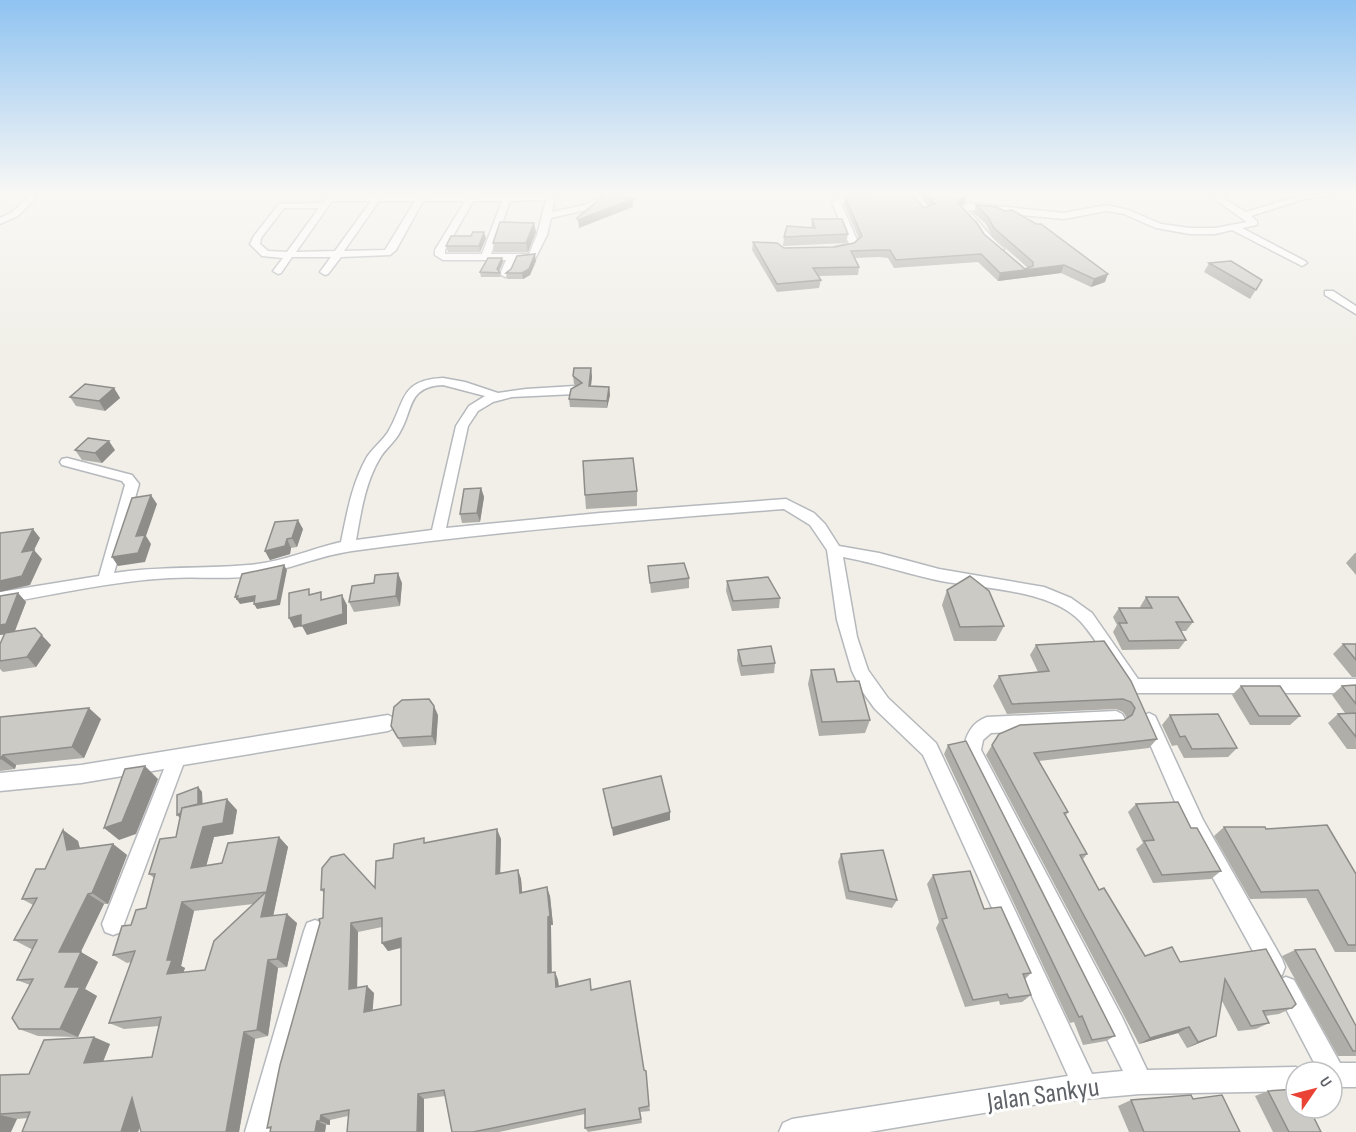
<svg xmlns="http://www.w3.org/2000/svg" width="1356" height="1132" font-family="'Sofia Sans Condensed',sans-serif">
	<rect width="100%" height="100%" fill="#f1efe8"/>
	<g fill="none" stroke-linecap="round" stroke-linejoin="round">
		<g stroke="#b5b8bc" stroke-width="3">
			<g id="minor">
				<path d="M376,194H384L383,196H418L419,194H427L426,196H468L469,194H477L476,196H542L564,194L555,198L552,212L584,205L608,194H618L590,209L551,218L547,235L535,259L516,260L510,274L505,277L500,274L506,260H443L435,255V250L465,201H423L396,250L390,255L341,257L328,274L325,275L320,272L331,257H292L281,273L278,274L273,271L283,258L262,256L250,244L254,236L279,204L323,203L330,195L375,196ZM546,200L537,235L529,254H491L510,201ZM332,201H371L335,251L296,252ZM379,201H415L385,250L344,251ZM473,201H502L482,254H445V250ZM284,208H319L287,252L268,251L260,244L261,238Z"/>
				<path d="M902,194H925L894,199L890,197Z"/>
				<path d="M1207,194H1216L1246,212L1303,195L1337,194L1304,199L1251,216L1257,221V225L1242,228L1305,261L1307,263L1302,266L1232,230L1215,234H1190L1156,228L1124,214L1106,211L1064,219L968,210C980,222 989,236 1002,247L1004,249L999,252L983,240L977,229L958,209L969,203L1064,213L1106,205L1129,210L1161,224L1190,228H1215L1247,222Z"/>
				<path d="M30,195L37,197L18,216L0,224V218L12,212Z"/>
				<path d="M845,196L864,195L868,198L841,203L859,245L838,252L833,249L835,247L849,244L832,202Z"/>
				<path d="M1325,291H1333L1356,306V314L1325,295Z"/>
				<path d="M443,378L465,382L498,393L526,389L575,386L581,390L575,394L512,397L493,402L478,411L468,426L446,528L600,513L786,499L814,513L825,524L839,546L879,553L939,569L1044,587L1071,598L1092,613L1138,679H1356V693H1133L1127,691C1113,670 1098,641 1081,622C1051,589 983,589 941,581C908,574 876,563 843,557L857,637L868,670L888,698L936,743L1092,1074L1123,1071L963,751C966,735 971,723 987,717L1116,711L1122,714L1125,719L1122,724L1116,727L991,733L983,740L981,750L1122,1017L1147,1070L1296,1067L1305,1072H1296V1091L1140,1094L1050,1102L869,1132H779L783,1123L792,1119L1068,1076L923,755L875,709L862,691L852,671L837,620L827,550L810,525L784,509C640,520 496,531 352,551C317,556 286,571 251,576C225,580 197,576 170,578C113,581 56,594 0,604V592L99,576L125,485L122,481L62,465L60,462L62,459L67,458L132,475L139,484L114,573C159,566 203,569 248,565C280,563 310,549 341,542C347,513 352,483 367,457C373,448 382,441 388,432C406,402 399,380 443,378ZM443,385L485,396L469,406L456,426L432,530L356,540C361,512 365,483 380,458C385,449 395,442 400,432C414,408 407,387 443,385Z"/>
				<path d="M1149,713L1155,716L1203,820L1282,959L1285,967L1282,975L1274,978L1266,975L1189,834L1140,721L1143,716Z"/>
				<path d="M388,715L394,718L397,723L394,728L388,731L183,765L121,932L113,935L105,932L102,924L164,769L81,783L0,791V773L81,765Z"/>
				<path d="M315,920L323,923L326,931L271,1132H245L304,931L307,923Z"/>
				<path d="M1286,977L1294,980L1340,1063H1356V1087H1332V1072H1319L1275,988L1278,980Z"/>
			</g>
		</g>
		<use href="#minor" fill="#fff" fill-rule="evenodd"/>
	</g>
	<g fill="#afaea9" fill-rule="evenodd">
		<path d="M833,194H911L924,208L929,207L921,198L922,194H964L965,203L960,205L984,234L1025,269L1028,268L992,236L986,224L974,213L976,205L1105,282L1091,287L1061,273L998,281L978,262L894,268L888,258L879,257L855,258L859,267L858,275L818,276L821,280L819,288L777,292L752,250L753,242L784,248L835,247L854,243L859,239L844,204L845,197L881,194L835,196Z"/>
		<path d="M812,219L848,234L846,243L783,246L784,237L811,228Z"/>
		<path d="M536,232L528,252H494L493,243Z"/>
		<path d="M486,238L480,252H448L446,246Z"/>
		<path d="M536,261L530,275L523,279H507L506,273Z"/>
		<path d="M503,262L499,271L501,277H481L480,272Z"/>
		<path d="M1209,263L1262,280L1250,299L1204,272Z"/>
		<path d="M573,376H592L591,386L609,387L610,395L607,408L570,407L569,399L576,386L574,384Z"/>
		<path d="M114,388L120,398L105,411L76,406L70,397Z"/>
		<path d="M75,450H115L102,463L82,460Z"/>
		<path d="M481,488L484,497L480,522L462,523L460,514Z"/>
		<path d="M637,491V506L586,509L585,495Z"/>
		<path d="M303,529L297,547L291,548L290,554L270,560L265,551Z"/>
		<path d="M1355,553H1356V575L1346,563Z"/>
		<path d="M648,566L689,578V588L651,593Z"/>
		<path d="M727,581L780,598L779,608L732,611L726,591Z"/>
		<path d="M374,583H402L400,606L354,612L349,602Z"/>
		<path d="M947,590L1004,626L996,641H954L942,605Z"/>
		<path d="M18,593L26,602L15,631L51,645L36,667L3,672L0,669V644L4,634L0,635V596Z"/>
		<path d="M1146,597L1193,622L1186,631H1181L1186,640L1179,649L1122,650L1113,632L1117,625L1113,617L1119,608H1141L1140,607Z"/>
		<path d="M1104,641L1157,739L1149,748L1039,761L1068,812L1066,815L1087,854L1083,859L1099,890L1145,956L1180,962L1266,949L1292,1008L1279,1014L1265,1016L1269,1023L1256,1029L1238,1031L1222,1001L1204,1041L1187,1048L1178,1033L1139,1044L986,755L992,745L1124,720L1127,718L1123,712L1116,709L1007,714L993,686L999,676L1038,672L1030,655L1036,645Z"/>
		<path d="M1343,644H1356V677H1352L1333,654Z"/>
		<path d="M738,650L775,663L774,673L741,676L737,660Z"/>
		<path d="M811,670L837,682L870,720L865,733L819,736L808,684Z"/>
		<path d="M1356,685V749H1347L1328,723L1338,714L1345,713L1332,695L1342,686Z"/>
		<path d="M1241,686L1300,716L1290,725H1250L1232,695Z"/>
		<path d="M438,715L436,745L403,747L391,726Z"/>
		<path d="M1170,715L1237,748L1228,757L1184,758L1177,745L1172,746L1162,725Z"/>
		<path d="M0,717L101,719L84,758L16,765L15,769L0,771Z"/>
		<path d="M948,745L1115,1036L1106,1041L1083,1045L1074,1022L1070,1023L944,754Z"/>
		<path d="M198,787L202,792V804L237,810L233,834L214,837L206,866L222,863L279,837L288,847L273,916L297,923L287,967L278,968L268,1036L255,1039L239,1132H141L140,1127L138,1132H22L28,1118L17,1119L0,1132V1075L29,1074L110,1044L103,1062L152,1057L159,1026L124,1029L109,1023L131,962L127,963L113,955L131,925L146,908L154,878L149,874L176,837ZM253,904L205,970L183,973L185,968L181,966L194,911Z"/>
		<path d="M1136,804L1191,828L1221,871L1211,879L1153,883L1136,849L1143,843L1128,812Z"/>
		<path d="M1224,827L1266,829L1356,874V952H1335L1306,898L1250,899L1214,836Z"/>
		<path d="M63,830L78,841L80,848L113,844L127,855L108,904H104L80,952L98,962L85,989L97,996L78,1037L38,1036L19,1029L30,985L17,980L33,950L14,940L33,905L22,899L45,869Z"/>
		<path d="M501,839L500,873L518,870L521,879L522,892L550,896L553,925H551V973L555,972L558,980L559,986L592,990L630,981L650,1111L640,1112L642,1123L588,1132L585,1128V1114L499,1132H452L445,1096L424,1099L330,1120V1125H326L325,1132H270L271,1129L267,1128L323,918L324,893L321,890L375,888L427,843ZM382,927V943L388,951L401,948V1005L372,1011L374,993L357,988L358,932Z"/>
		<path d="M841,854L897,900L892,908L846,899L838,862Z"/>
		<path d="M933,875L984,909L1031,973L1025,979L1031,995L1022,1002L1000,1005L999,1001L965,1007L936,928L939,922L927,884Z"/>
		<path d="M1295,950L1356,1026V1056H1338L1282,956Z"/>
		<path d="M1268,1091L1321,1132H1273L1255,1096Z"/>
		<path d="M1193,1099L1240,1132H1129L1118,1106L1131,1100Z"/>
	</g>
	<g fill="#8f8d8a">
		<path d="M967,195L965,203L957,207L959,200Z"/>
		<path d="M633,199V207L579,228L578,220Z"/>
		<path d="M534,223L536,232L528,252L526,243Z"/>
		<path d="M484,232L486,238L480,252L479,246Z"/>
		<path d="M535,254L536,261L530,275L523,279L522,273Z"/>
		<path d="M502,258L503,262L498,273L497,269Z"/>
		<path d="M1064,265L1061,273L998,281L1000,273Z"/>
		<path d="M1108,274L1105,282L1091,287L1094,279Z"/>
		<path d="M591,368L592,376L590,394L589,386Z"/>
		<path d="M609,387L610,395L607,408V401Z"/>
		<path d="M114,388L120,398L105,411L99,401Z"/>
		<path d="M109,441L115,450L102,463L95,453Z"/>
		<path d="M481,488L484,497L480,522L477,513Z"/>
		<path d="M151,495L157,504L146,536L151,544L145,562L118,566L112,557L136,536Z"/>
		<path d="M298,520L303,529L297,547L292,538Z"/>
		<path d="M33,529L40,538L34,550L42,559L30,585L0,592V581L22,552Z"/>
		<path d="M287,539L291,548L290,554L270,560L265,551Z"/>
		<path d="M284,565L287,570L280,605L257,609L254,604Z"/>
		<path d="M398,573L402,583L400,606L396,596Z"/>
		<path d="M18,593L26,602L14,633L0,635V625Z"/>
		<path d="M342,595L347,605V624L307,635L302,626L294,628L289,618Z"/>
		<path d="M238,596H255L258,601L240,604L235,597Z"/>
		<path d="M35,628L51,645L36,667L27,657Z"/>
		<path d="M434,706L438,715L436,745L432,736Z"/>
		<path d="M89,708L101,719L84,758L72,747Z"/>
		<path d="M3,755L16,765L15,769L1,759Z"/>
		<path d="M145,766L158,779L136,834L119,840L104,828Z"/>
		<path d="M198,787L202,792L203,812L181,819L177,815Z"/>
		<path d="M227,799L237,810L233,834L214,837L203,878L191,868L203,827Z"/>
		<path d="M670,812V820L613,836L612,828Z"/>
		<path d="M497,829L501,839L500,883L496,874Z"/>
		<path d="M63,830L78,841L83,861L67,850Z"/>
		<path d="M279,837L288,847L271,926L261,917Z"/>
		<path d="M113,844L127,855L108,904L92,893Z"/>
		<path d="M518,870L521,879L523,902L520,893Z"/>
		<path d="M547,887L550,896L553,925H551L552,981L548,973Z"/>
		<path d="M88,894L104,904L76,962L59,952Z"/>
		<path d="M182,902L194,911L181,966L185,968L180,982L167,974V960Z"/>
		<path d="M287,914L297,923L287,967L277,959Z"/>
		<path d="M351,923L358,932L357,996L349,989Z"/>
		<path d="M401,938L407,946L388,951L382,943Z"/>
		<path d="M81,952L98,962L85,989L97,996L78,1037L60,1029L65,987Z"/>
		<path d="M268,960L278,968L268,1036L257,1030Z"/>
		<path d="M555,972L558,980L559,994L556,987Z"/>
		<path d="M367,986L374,993L372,1019L364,1012Z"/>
		<path d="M1189,1027L1178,1033L1139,1044L1150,1038Z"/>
		<path d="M244,1032L255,1039L239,1132H226Z"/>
		<path d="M1216,1036L1204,1041L1187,1048L1198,1042Z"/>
		<path d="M94,1037L110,1044L100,1069L84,1063Z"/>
		<path d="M418,1094L424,1099V1132H417Z"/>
		<path d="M132,1098L147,1103L138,1132H121Z"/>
		<path d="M0,1115L17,1119L11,1132H0Z"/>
		<path d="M321,1115L330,1120V1125L320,1121Z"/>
		<path d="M317,1121L326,1125L325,1132H315Z"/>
	</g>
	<g fill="#cccac5" stroke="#8f8d8a" stroke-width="1.5" fill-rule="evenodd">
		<path d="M606,194L633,199L578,220L577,218Z"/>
		<path d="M888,194H911L924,208L935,204L925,194H964L967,195L959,200L958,203L977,223L984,234L1025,269L1033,266V262L994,228L988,217L976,205L997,207L1004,211L1012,210L1036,224H1041L1108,274L1094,279L1064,265L1000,273L981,254L896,260L890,250H880L851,251L859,267L813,268L821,280L777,284L753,242L777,243L784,248L835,247L854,243L862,236L845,197Z"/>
		<path d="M812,219H842L848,234L784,237L787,226L815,228Z"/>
		<path d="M500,222L534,223L526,243H493Z"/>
		<path d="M473,232H484L479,246H446L451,236H471Z"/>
		<path d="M535,254L529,269L522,273H506L511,269L517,256Z"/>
		<path d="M488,258H502L497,269L500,273L480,272Z"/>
		<path d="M1231,261L1262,280L1256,290L1209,263Z"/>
		<path d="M574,368H591L589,386L609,387L607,401L569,399L571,389L582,383L573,376Z"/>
		<path d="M85,384L114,388L99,401L70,397Z"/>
		<path d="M88,438L109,441L95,453L75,450Z"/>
		<path d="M633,458L637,491L585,495L583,461Z"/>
		<path d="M481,488L477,513L460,514L464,489Z"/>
		<path d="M151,495L136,536L145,535L138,553L112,557L132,498Z"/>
		<path d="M298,520L292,538L287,539L285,546L265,551L275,522Z"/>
		<path d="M33,529L22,552L34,550L22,576L0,581V533Z"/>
		<path d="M684,563L689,578L650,583L648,566Z"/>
		<path d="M284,565L277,600L254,604L255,596L237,599L238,596L235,597L242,574Z"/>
		<path d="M398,573L396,596L349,602L352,586L374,583L375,575Z"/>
		<path d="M970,576L989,591L1004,626L960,627L947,590Z"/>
		<path d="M768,577L780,598L733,601L727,581Z"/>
		<path d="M309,589V595L321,592V600L342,595L343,614L301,626V615L289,618V593Z"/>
		<path d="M18,593L6,624L0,625V596Z"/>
		<path d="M1146,597H1178L1193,622H1176L1186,640L1129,641L1119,623H1127L1119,608H1152Z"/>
		<path d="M35,628L42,635L27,657L0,661V644L5,633Z"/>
		<path d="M1104,641L1131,681L1157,739L1034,753L1068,812L1064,813L1087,854L1080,855L1099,890L1104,888L1145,956L1172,947L1180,962L1266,949L1296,1004L1292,1008L1263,1011L1269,1023L1251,1026L1225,979L1216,1036L1198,1042L1189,1027L1150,1038L992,745L999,734L1020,725L1124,720L1132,715L1135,708L1131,702L1123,699L1012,704L999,676L1049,671L1036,645Z"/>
		<path d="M1343,644H1356V660Z"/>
		<path d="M771,646L775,663L742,666L738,650Z"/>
		<path d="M834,669L837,682L859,681L870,720L822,722L811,670Z"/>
		<path d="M1356,685V704L1342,686Z"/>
		<path d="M1241,686H1280L1300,716H1259Z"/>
		<path d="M429,699L434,706L432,736L398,738L391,726L394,707L402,700Z"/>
		<path d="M89,708L72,747L3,755L0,759V717Z"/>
		<path d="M1356,713V737L1338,714Z"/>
		<path d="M1218,714L1237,748L1192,749L1185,736L1180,737L1170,715Z"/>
		<path d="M966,741L1115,1036L1092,1040L1082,1016L1079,1017L948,745Z"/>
		<path d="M145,766L122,822L104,828L125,769Z"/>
		<path d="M661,776L670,812L612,828L603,789Z"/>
		<path d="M198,787V804L182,808L181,813L177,815V795Z"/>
		<path d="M227,799L223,823L203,827L191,868L222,863L228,843L279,837L261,917L287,914L277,959L268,960L257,1030L244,1032L226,1132H141L132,1098L121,1132H22L30,1112L0,1114V1075L29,1074L44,1040L94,1037L84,1063L152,1057L161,1017L109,1023L135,951L113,955L122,926L131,925L136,910L146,908L155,874H149L160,839L176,837L182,808ZM266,892L214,941L205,970L167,974L172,960H167L182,902Z"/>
		<path d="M1178,802L1191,828H1197L1221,871L1162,875L1144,841L1154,840L1136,804Z"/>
		<path d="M1327,825L1356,874V945H1348L1318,890L1261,892L1224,827H1265L1266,829Z"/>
		<path d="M497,829L496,874L518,870L520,893L547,887L550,916L548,917V973L555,972L556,987L590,979L591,990L630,981L644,1070L646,1071L649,1106L639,1108L641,1119L585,1128V1109L473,1132H452L444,1090L418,1094L417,1132H347L349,1110L321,1115L320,1121H317L315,1132H270L271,1127L267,1128L280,1065L320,923L319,919L323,918L324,889L321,890L322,868L331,857L344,854L375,888L376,861L393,858L394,844L424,838V843ZM382,918V943L401,938V1005L364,1012L367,986L349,989L351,923Z"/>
		<path d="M63,830L67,850L113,844L92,893L88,894L59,952H81L65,987H80L60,1029H19L12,1018L33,979L17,980L37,940H14L37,898L22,899L36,869H45Z"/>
		<path d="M883,850L897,900L849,891L841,854Z"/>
		<path d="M970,871L984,909L1001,907L1031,973L1023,974L1031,995L1009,998L1007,994L973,1000L942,919L947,918L933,875Z"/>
		<path d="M1315,949L1356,1026V1051H1353L1295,950Z"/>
		<path d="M1296,1089V1108H1309L1321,1132H1289L1268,1091Z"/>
		<path d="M1191,1095L1193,1099L1222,1095L1240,1132H1144L1131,1100Z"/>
	</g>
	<linearGradient id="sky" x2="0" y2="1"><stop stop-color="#8fc3f1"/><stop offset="0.55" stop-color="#f9f8f5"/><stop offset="1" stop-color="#f9f8f5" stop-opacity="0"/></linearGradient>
	<rect width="1356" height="352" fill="url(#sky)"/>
	<g text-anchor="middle" stroke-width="6" stroke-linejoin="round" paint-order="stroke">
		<g font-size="27" fill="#5f6368" stroke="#fff">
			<text transform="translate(1043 1094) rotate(-8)" y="9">Jalan Sankyu</text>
		</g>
	</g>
	<g transform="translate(1314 1090) rotate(55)"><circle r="28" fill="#ffffff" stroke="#bfc1c3" stroke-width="1.5"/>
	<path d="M0-4.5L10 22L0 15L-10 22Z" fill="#ea4335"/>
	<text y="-9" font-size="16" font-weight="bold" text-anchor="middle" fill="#5f6368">U</text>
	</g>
</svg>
